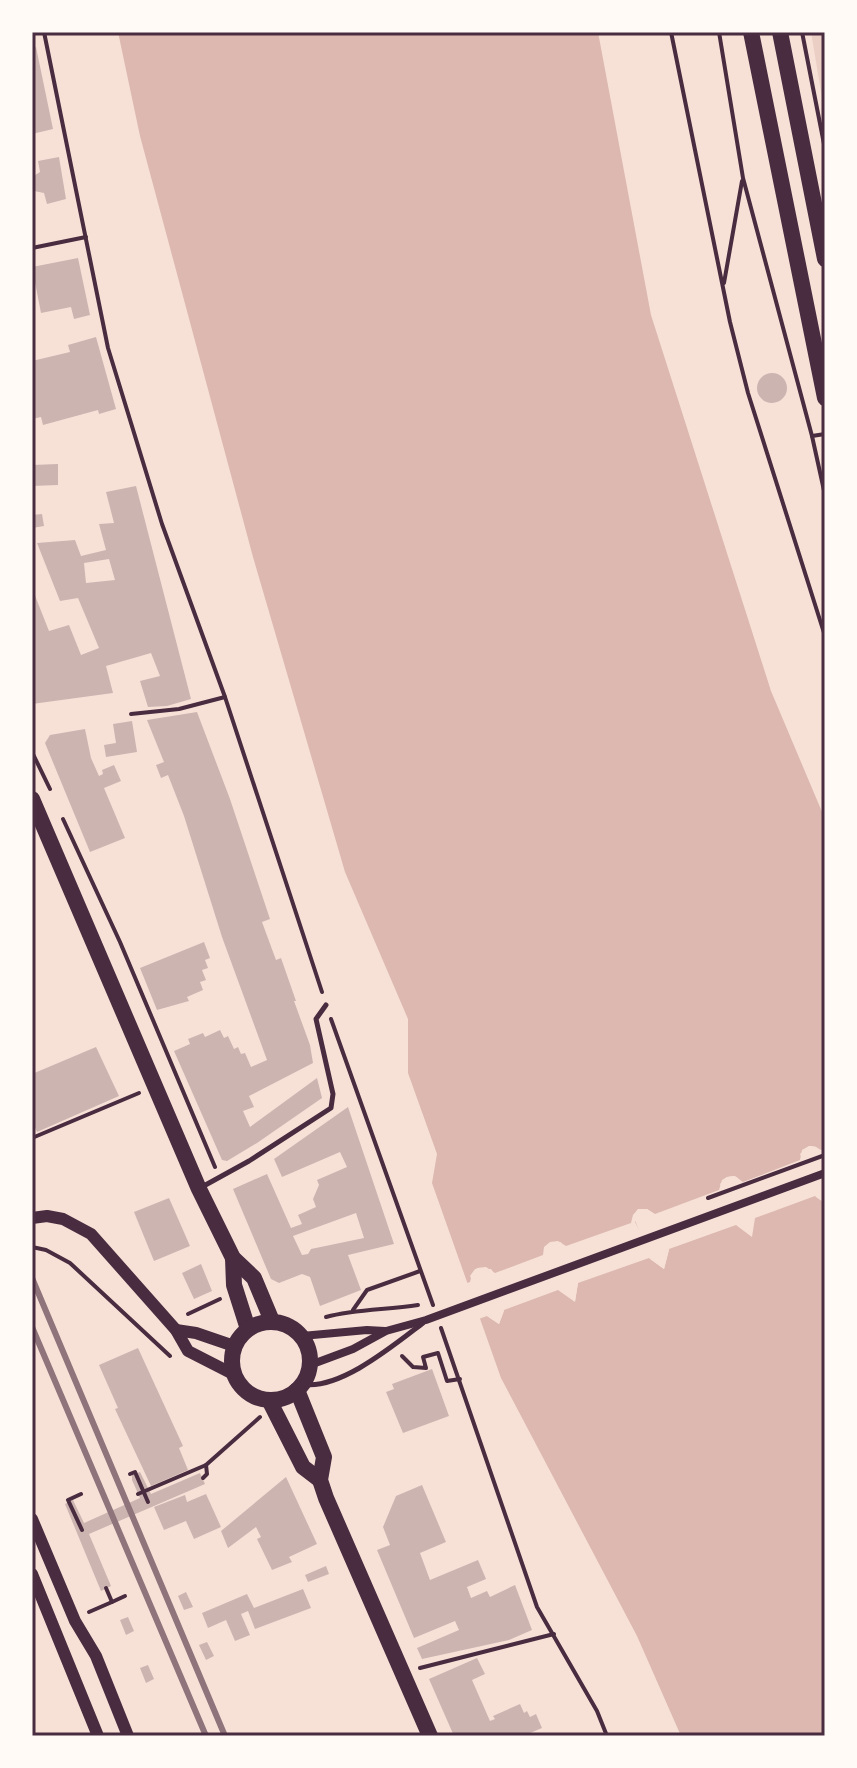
<svg xmlns="http://www.w3.org/2000/svg" width="857" height="1768" font-family="'Roboto Condensed',sans-serif">
	<rect width="100%" height="100%" fill="#f7e1d7"/>
	<path fill="#ebcfc5" d="M811,32H825V116Z"/>
	<path fill="#dcb8b0" fill-rule="evenodd" d="M118,32H598L651,315L771,691L825,819V1160C821,1151 819,1145 809,1146L800,1154L816,1197L825,1203V1736H681L637,1636L501,1378L432,1183L437,1154L408,1073V1019L345,872L253,557L140,136ZM735,1176C751,1185 757,1220 751,1236L738,1226L720,1184L727,1177ZM647,1209L654,1214L669,1250L664,1269L650,1259L633,1215ZM561,1242L578,1283L575,1301L559,1290L544,1249ZM475,1269H491L494,1273L504,1311L499,1324L487,1316L470,1276Z"/>
	<path fill="#f7e1d7" fill-rule="evenodd" d="M809,1146L825,1151V1164L814,1150L806,1152L804,1158L819,1194L825,1198V1203L815,1196L755,1218L752,1237L736,1225L669,1249L664,1269L649,1258L578,1283L575,1302L558,1290L504,1310L499,1324L487,1316L476,1320L464,1284L470,1282L472,1274L477,1268L486,1267L495,1273L543,1255L544,1247L550,1242L558,1241L566,1246L631,1223L633,1215L638,1209H647L655,1214L719,1190L722,1180L727,1177L734,1176L743,1182L800,1160L802,1150ZM730,1180L738,1184L751,1220L749,1230L741,1224L723,1189L725,1183ZM646,1212L651,1216L665,1250L662,1263L653,1257L635,1222L640,1213ZM554,1245L562,1249L574,1283L572,1295L562,1288L547,1254L549,1248ZM485,1271L491,1275L500,1311L497,1318L490,1314L474,1281L479,1272Z"/>
	<g fill="#ccb4b1" fill-rule="evenodd">
		<path d="M36,47L53,129L32,134V48Z"/>
		<path d="M59,157L66,199L47,204L44,193L34,191L32,177L40,172L38,161Z"/>
		<path d="M78,258L90,315L74,319L71,307L41,313L32,267Z"/>
		<path d="M96,337L116,409L99,414L98,410L43,425L41,417L32,419V361L70,352L68,345Z"/>
		<circle cx="772" cy="388" r="15"/>
		<path d="M58,464V485L32,486V465Z"/>
		<path d="M136,486L191,699L167,706L148,707L140,681L160,676L151,653L106,666L113,693L32,704V588L49,631L69,625L81,655L99,648L78,598L60,601L37,543L75,540L81,556L106,550L99,524L114,523L106,492ZM109,559L115,580L86,583L84,563Z"/>
		<path d="M42,514L44,526L32,528V515Z"/>
		<path d="M197,712L230,799L270,919L262,922L276,960L281,958L296,1001H294L310,1045L313,1063L249,1096L254,1107L243,1111L250,1127L317,1078L322,1098L257,1143L227,1161L222,1160L174,1051L190,1044L188,1039L203,1033L205,1037L220,1030L224,1038L228,1036L234,1049L238,1047L241,1054L245,1053L251,1067L267,1060L222,937L184,816L168,775L161,778L156,765L164,762L147,720Z"/>
		<path d="M132,721L137,752L106,757L104,745L116,743L113,724Z"/>
		<path d="M85,729L91,758L99,776L103,774L102,770L114,765L121,781L104,788L125,838L90,852L45,743L50,735Z"/>
		<path d="M204,942L210,958L205,960L208,968L202,970L206,980L200,982L203,990L187,997L189,1001L157,1010L140,968Z"/>
		<path d="M96,1047L119,1096L37,1132L32,1121V1074Z"/>
		<path d="M348,1107L394,1244L348,1255L361,1290L320,1306L310,1277L302,1274L279,1283L271,1279L233,1189L267,1174L291,1228L302,1224L298,1215L316,1207L313,1199L319,1185L317,1180L347,1167L340,1152L282,1177L274,1159ZM356,1213L364,1238L311,1249L308,1254L302,1255L293,1236Z"/>
		<path d="M169,1198L190,1246L154,1261L134,1212Z"/>
		<path d="M201,1264L212,1291L194,1299L182,1273Z"/>
		<path d="M138,1348L183,1446L179,1448L188,1470L151,1486L115,1409L118,1408L99,1365Z"/>
		<path d="M432,1369L449,1416L403,1433L386,1392L394,1389L392,1384Z"/>
		<path d="M140,1472L151,1494L200,1473L205,1484L89,1534L111,1586L101,1591L65,1504L73,1500L84,1523L140,1498L132,1480V1475Z"/>
		<path d="M286,1477L317,1544L289,1557L292,1562L272,1570L257,1539L261,1537L256,1527L228,1548L221,1531Z"/>
		<path d="M422,1485L446,1542L420,1553L430,1580L478,1560L486,1579L467,1587L471,1598L487,1591L490,1597L515,1585L532,1630L509,1640L422,1659L417,1648L459,1630L455,1621L414,1638L377,1550L390,1545L383,1527L396,1496Z"/>
		<path d="M206,1494L221,1527L194,1539L186,1521L164,1530L154,1507L185,1495L187,1502Z"/>
		<path d="M326,1566L329,1574L308,1582L305,1575Z"/>
		<path d="M303,1589L311,1608L255,1629L248,1611L241,1614L250,1635L235,1641L226,1620L208,1628L202,1613L247,1594L254,1608Z"/>
		<path d="M186,1592L193,1607L184,1610L178,1596Z"/>
		<path d="M128,1617L134,1631L126,1635L120,1620Z"/>
		<path d="M207,1642L214,1656L206,1660L199,1645Z"/>
		<path d="M477,1658L485,1674L472,1680L490,1721L495,1719L493,1716L520,1704L524,1713L527,1711L530,1717L536,1714L542,1728L523,1736H495L494,1733L487,1736H454L429,1679Z"/>
		<path d="M148,1665L154,1679L146,1683L140,1668Z"/>
	</g>
	<g fill="none" stroke-linecap="round" stroke-linejoin="round">
		<g stroke="#4a2c40" stroke-width="4">
			<path d="M44,32L108,348L162,524L225,697L322,992"/>
			<path d="M671,32L730,322L748,393L825,636"/>
			<path d="M719,32L743,178L812,436L825,495"/>
			<path d="M802,32L825,149"/>
			<path d="M32,248L86,237"/>
			<path d="M724,283L742,181"/>
			<path d="M812,436L825,434"/>
			<path d="M131,714L179,709L225,697"/>
			<path d="M32,752L50,789"/>
			<path d="M63,819L120,942L215,1167"/>
			<path d="M331,1019L433,1305"/>
			<path d="M32,1138L139,1093"/>
			<path d="M708,1198L825,1155"/>
			<path d="M32,1247L46,1250L70,1263L170,1356"/>
			<path d="M353,1310L367,1290L420,1271"/>
			<path d="M188,1314L220,1299"/>
			<path d="M326,1317C356,1309 387,1310 418,1305"/>
			<path d="M441,1328L537,1607L597,1711L607,1736"/>
			<path d="M402,1356L413,1367L426,1368L423,1357L438,1353L447,1381L460,1379"/>
			<path d="M130,1474L135,1472L148,1502"/>
			<path d="M203,1478L207,1474L206,1465"/>
			<path d="M81,1494L68,1500L82,1530"/>
			<path d="M138,1494L206,1465L260,1417"/>
			<path d="M106,1588L112,1602L125,1596"/>
			<path d="M89,1612L112,1602"/>
			<path d="M420,1668L554,1634"/>
		</g>
		<g stroke="#4a2c40" stroke-width="5">
			<path d="M200,1188L249,1161L331,1108L333,1094L316,1019L326,1005"/>
			<path d="M302,1384C339,1391 394,1345 423,1323"/>
		</g>
		<g stroke="#4a2c40" stroke-width="8">
			<path d="M302,1336L367,1330L385,1331"/>
			<path d="M310,1365L353,1349L386,1331L426,1320L825,1173"/>
		</g>
		<g stroke="#4a2c40" stroke-width="12">
			<path d="M32,1218L47,1216L63,1219L91,1234L176,1330L188,1351L233,1374"/>
			<path d="M176,1330L196,1333L234,1346"/>
			<path d="M32,1519L75,1621L96,1656L128,1736"/>
			<path d="M32,1574L98,1736"/>
		</g>
		<g stroke="#4a2c40" stroke-width="16">
			<path d="M751,32L825,398"/>
			<path d="M780,32L825,259"/>
			<path d="M32,799L199,1189L233,1258L254,1278L272,1321"/>
			<path d="M233,1258L234,1285L248,1329"/>
			<circle cx="271" cy="1361" r="39"/>
			<path d="M297,1390L324,1457L320,1480L326,1498L430,1736"/>
			<path d="M269,1400L303,1467L320,1480"/>
		</g>
		<g stroke="#8f747c" stroke-width="6">
			<path d="M32,1278L225,1736"/>
			<path d="M32,1327L206,1736"/>
		</g>
	</g>
	<rect width="857" height="1768" fill="none" stroke="#fffaf5" stroke-width="68"/>
	<rect x="34" y="34" width="789" height="1700" fill="none" stroke="#4a2c40" stroke-width="3"/>
</svg>
